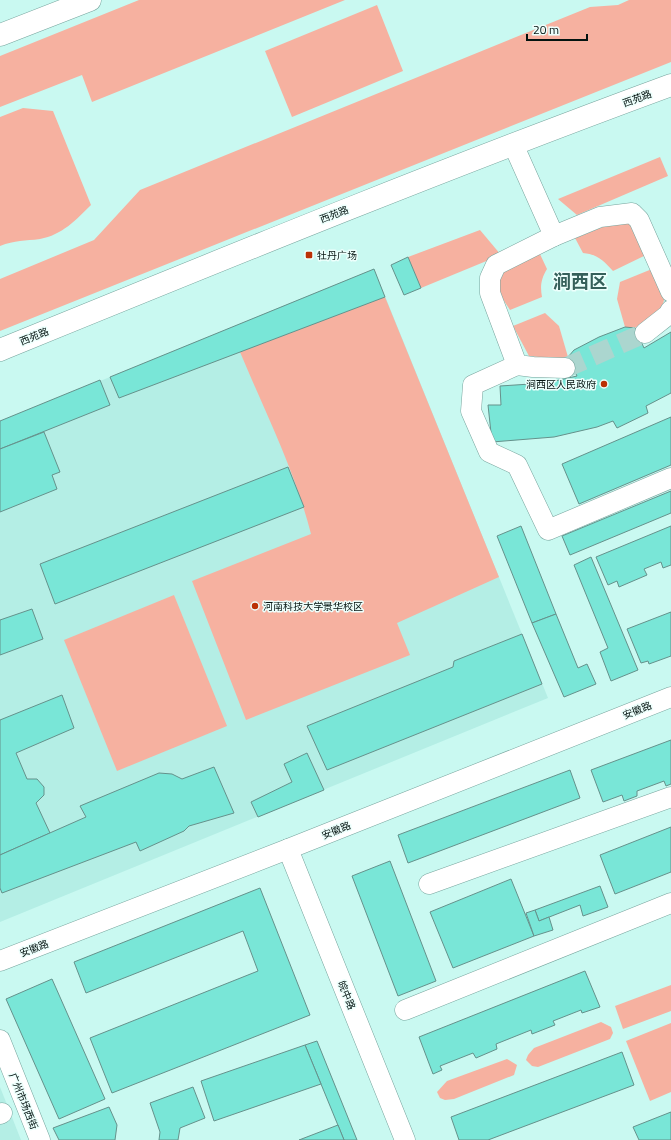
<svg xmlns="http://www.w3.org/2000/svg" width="671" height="1140" font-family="'Titillium Web','Noto Sans SC',sans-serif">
	<rect width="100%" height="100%" fill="#c9f9f1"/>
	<g fill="#b4eee5">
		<path d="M374,269L548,698L0,922V422Z"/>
		<path d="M0,1087L21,1140H0Z"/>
	</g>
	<g fill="#f6b1a0">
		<path d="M139,0H345L92,102L82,75L0,107V56Z"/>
		<path d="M629,0H671V62L0,331V279L94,240L140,190L590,7L618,5Z"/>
		<path d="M377,5L403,71L292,117L265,51Z"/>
		<path d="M23,108L53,111L91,205C76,220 62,235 40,239C25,241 15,240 0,246V117Z"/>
		<path d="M660,157L668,176L577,215L558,199Z"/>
		<path d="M615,222H627L634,228L646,255L613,271C604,261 597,254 583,253L575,238Z"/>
		<path d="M480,230L501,255L421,288L408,257Z"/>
		<path d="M539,252L547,269C541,279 540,286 542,297L510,310C506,304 500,295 498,288C493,266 524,259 539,252Z"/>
		<path d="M652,269L665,296L662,308L635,328L625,327L617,299L620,282Z"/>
		<path d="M385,297L499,577L397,623L410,655L246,720L192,581L311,534C295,471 265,412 240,352Z"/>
		<path d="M545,313L559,326L568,357L559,359L529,356L513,326Z"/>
		<path d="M174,595L227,726L117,771L64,640Z"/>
		<path d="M671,985V1011L623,1029L615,1006Z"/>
		<path d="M601,1022L611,1027L613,1033L610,1039L538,1067L532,1066L526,1060L528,1055L534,1048Z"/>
		<path d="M671,1023V1092L650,1101L626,1041Z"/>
		<path d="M507,1059L517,1065L514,1075L454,1099L445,1100L440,1098L437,1092L447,1081Z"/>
	</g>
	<g fill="#79e6d7" stroke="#65918b">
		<path d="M408,257L421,288L404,295L391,265Z"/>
		<path d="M374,269L385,297L119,398L110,377Z"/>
		<path d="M625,327L635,328L644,348L671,332V393L646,406L648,413L617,428L613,421L597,427L554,437L492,442L488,405H501L500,386L546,383L577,376L568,357L574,350L599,337Z"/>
		<path d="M100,380L110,405L0,449V421Z"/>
		<path d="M671,417V465L579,504L562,464Z"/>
		<path d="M44,432L60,472L52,475L57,489L0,512V449Z"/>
		<path d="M288,467L304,507L55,604L40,564Z"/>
		<path d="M671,491V513L570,555L562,536Z"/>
		<path d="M521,526L556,614L532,623L497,536Z"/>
		<path d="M671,526V565L663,568L661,562L644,569L647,575L619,587L617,581L608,585L596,557Z"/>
		<path d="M591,557L638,670L611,681L600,652L608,648L574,565Z"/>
		<path d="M32,609L43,639L0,655V620Z"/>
		<path d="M671,612V656L649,664L648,661L641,663L627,629Z"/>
		<path d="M556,614L578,668L587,664L596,684L564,697L532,623Z"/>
		<path d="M522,634L542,684L327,770L307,726L453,667L454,661Z"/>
		<path d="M62,695L74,728L16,753L27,779H37L44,787V795L36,803L50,833L0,855V720Z"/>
		<path d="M671,740V784L666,786L664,781L637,791V796L624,801L622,795L603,802L591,770Z"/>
		<path d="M307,753L324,790L258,817L251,802L292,782L284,764Z"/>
		<path d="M214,767L234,813L189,826L184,831L140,851L136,842L2,893L0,888V855L86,817L80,806L159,773L172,774L182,779Z"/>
		<path d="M570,770L580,798L408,863L398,835Z"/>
		<path d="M671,827V872L615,894L600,855Z"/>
		<path d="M390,861L436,981L398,996L352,876Z"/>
		<path d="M511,879L534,936L453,968L430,912Z"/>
		<path d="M600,886L608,907L583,916L580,905L539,921L535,910Z"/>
		<path d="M260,888L310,1015L112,1093L90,1038L258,971L243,931L86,993L74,962Z"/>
		<path d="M535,910L539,921L549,917L553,930L534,936L526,913Z"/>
		<path d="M585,971L600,1007L582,1013L581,1010L553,1021L555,1025L532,1034L531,1030L496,1044L497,1049L476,1058L473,1053L440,1066L442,1070L433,1074L419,1037Z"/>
		<path d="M52,979L105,1099L59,1119L6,999Z"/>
		<path d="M317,1041L357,1140H344L305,1045Z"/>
		<path d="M305,1045L321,1084L214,1121L201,1081Z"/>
		<path d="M622,1052L634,1085L488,1140H459L451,1117Z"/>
		<path d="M193,1087L205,1118L180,1128L178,1140H159L160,1132L150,1103Z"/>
		<path d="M109,1107L117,1125L115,1140H59L53,1128Z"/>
		<path d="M671,1112V1140H639L633,1127Z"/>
		<path d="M338,1125L344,1140H299Z"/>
	</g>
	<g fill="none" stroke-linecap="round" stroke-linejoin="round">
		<path stroke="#abd6cf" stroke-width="20" stroke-dasharray="20 10" stroke-linecap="butt" d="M565,368L645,333"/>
		<g stroke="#77a49d" stroke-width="21">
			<g id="minor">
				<path d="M513,144L554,236L496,265L490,278V293L517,365L533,367L565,368"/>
				<path d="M554,236L600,217L632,213L639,220L671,292"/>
				<path d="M645,333L668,315L671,310"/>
				<path d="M517,365L473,385L471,411L489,452L517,465L548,530L671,478"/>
				<path d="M288,849L405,1140"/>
				<path d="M429,884L671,797"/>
				<path d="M0,961L288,849L671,697"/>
				<path d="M405,1010L671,903"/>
				<path d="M0,1040L40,1140"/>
				<path d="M0,1114L2,1113"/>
			</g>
		</g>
		<g stroke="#77a49d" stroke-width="23">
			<g id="major">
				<path d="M0,35L90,0"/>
				<path d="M0,350C223,259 445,168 671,85"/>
			</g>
		</g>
		<use href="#minor" stroke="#fff" stroke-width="20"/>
		<use href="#major" stroke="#fff" stroke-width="22"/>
	</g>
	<g fill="#bb3106" stroke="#edfffc" stroke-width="1.5">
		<rect x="305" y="251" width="8" height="8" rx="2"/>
		<circle cx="604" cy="384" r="4"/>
		<circle cx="255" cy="606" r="4"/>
	</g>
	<g text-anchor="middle" stroke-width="3" stroke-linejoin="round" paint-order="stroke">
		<g font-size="10" fill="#031310" stroke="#edfffc">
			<text transform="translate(637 98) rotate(-20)" y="4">西苑路</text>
			<text transform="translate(334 214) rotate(-21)" y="4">西苑路</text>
			<text transform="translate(34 336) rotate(-22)" y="4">西苑路</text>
			<text transform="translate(637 710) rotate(-22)" y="4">安徽路</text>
			<text transform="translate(336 830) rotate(-22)" y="4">安徽路</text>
			<text transform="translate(34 948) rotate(-21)" y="4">安徽路</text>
			<text transform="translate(347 995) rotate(68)" y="4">皖中路</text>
			<text transform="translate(24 1101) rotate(68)" y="4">广州市场西街</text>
		</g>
		<g font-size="10" fill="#031310" stroke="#edfffc" text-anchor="start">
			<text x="317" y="259">牡丹广场</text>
			<text x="596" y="388" text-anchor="end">涧西区人民政府</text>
			<text x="263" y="610">河南科技大学景华校区</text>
		</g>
		<g font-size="18" font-weight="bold" fill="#35605a" stroke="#edfffc">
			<text x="580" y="288">涧西区</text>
		</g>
	</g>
	<path d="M527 34v6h60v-6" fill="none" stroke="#031310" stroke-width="2"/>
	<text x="533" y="34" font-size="12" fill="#031310" stroke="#edfffc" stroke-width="3" paint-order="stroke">20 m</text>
</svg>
